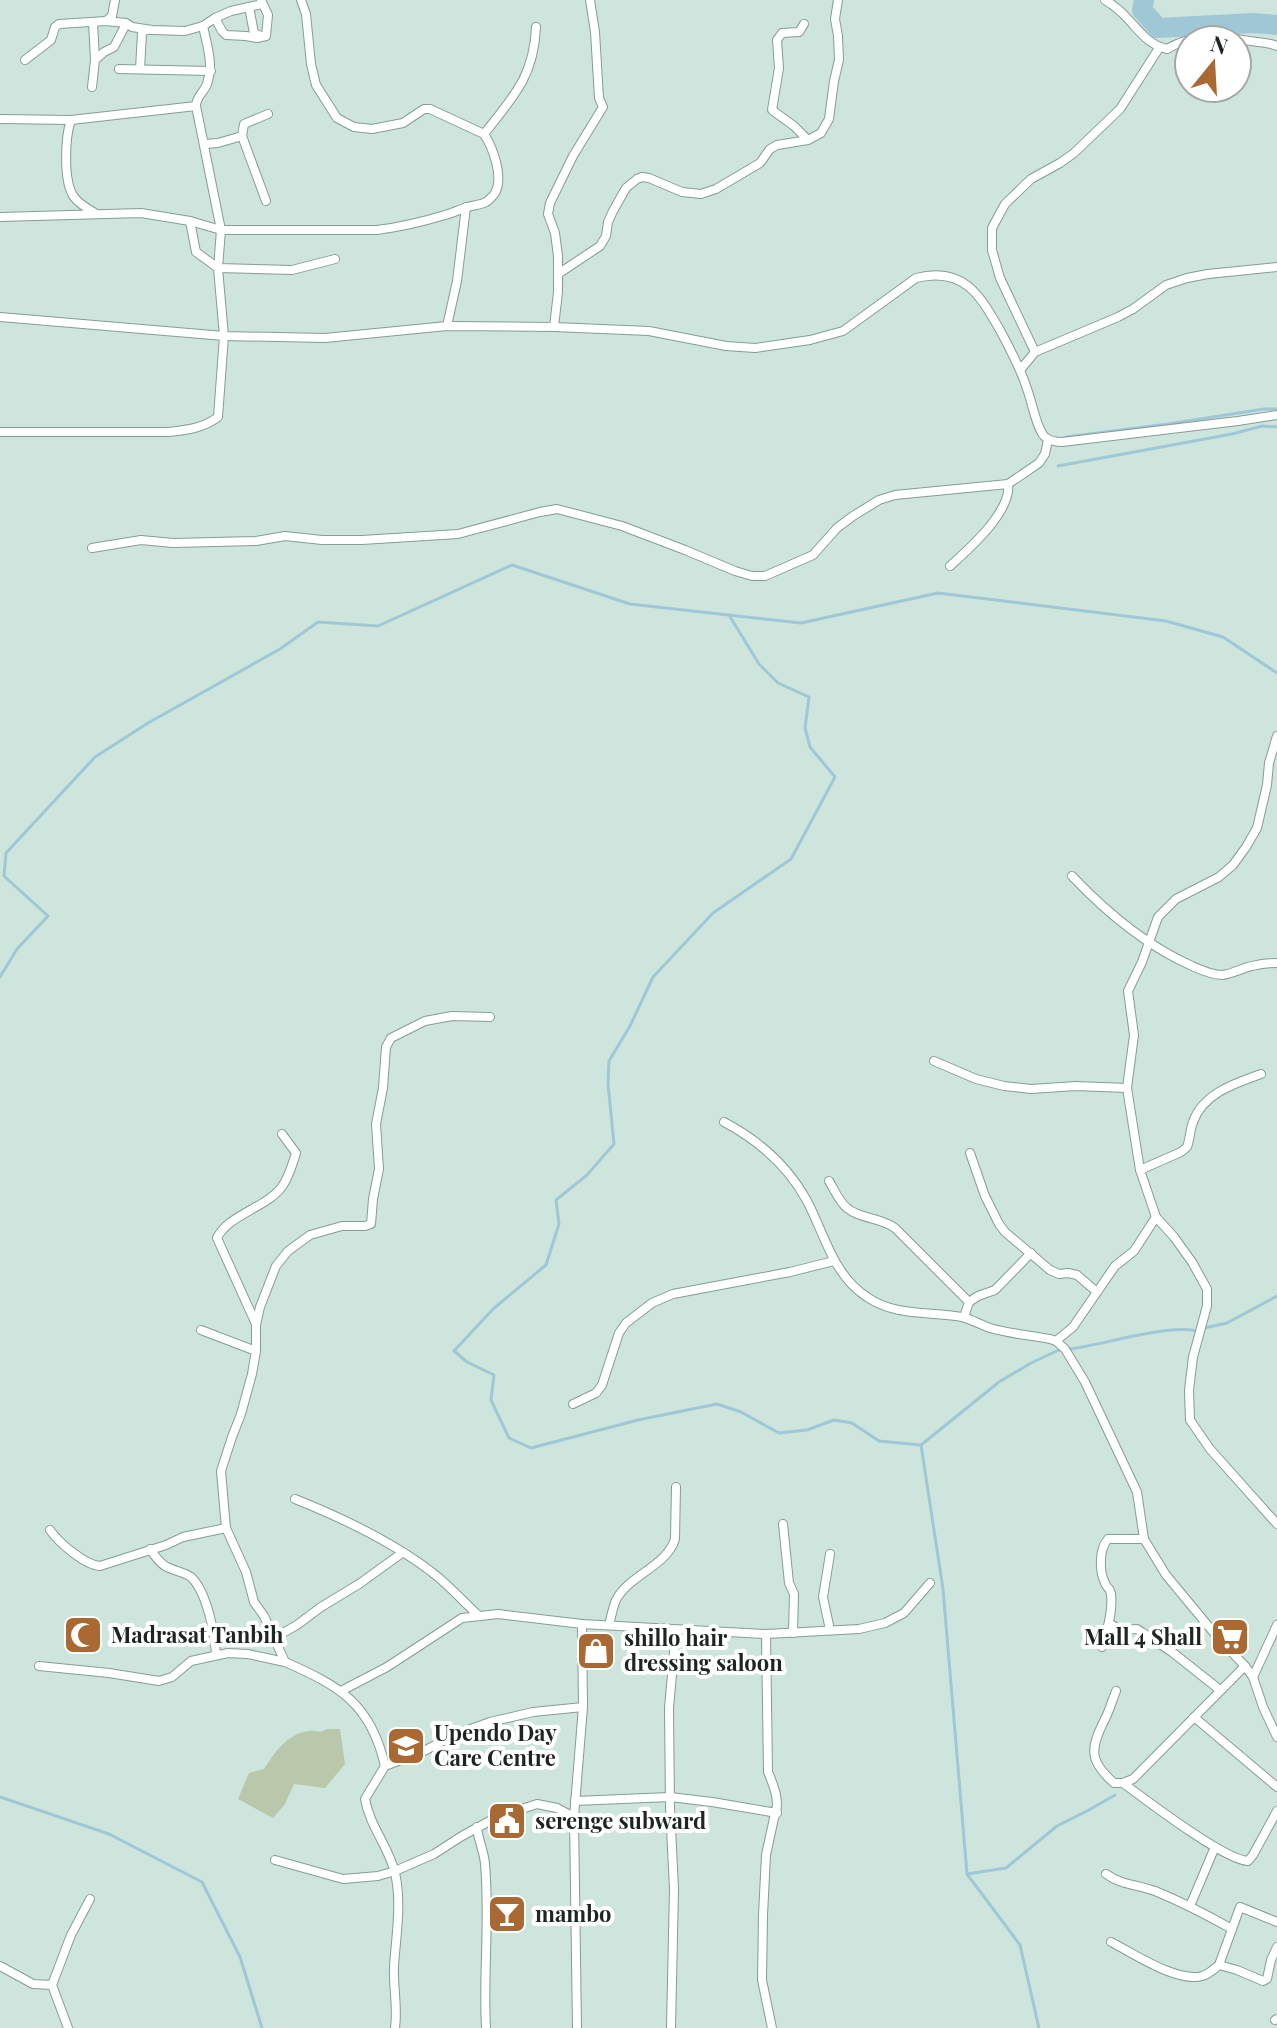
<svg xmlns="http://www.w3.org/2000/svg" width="1277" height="2028" font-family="'Playfair Display',serif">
	<rect width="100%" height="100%" fill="#cee5de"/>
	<path fill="#b9c7aa" d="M327,1729H340L345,1764L325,1788L294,1784L285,1804L273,1818L238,1799L249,1773L264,1769C275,1752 286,1735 308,1731C317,1730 319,1734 327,1729Z"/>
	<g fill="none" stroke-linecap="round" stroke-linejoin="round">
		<g stroke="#a0c7d6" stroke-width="3">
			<path d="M1066,437L1168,424L1264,409H1277"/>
			<path d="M1058,466L1232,434L1262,426L1277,427"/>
			<path d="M729,615L759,664L778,683L809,697L805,728L810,747L835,777L791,859L713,913L653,977L630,1026L609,1061L608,1084L614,1144L587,1175L556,1200L559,1224L546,1265L493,1309L454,1351L467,1362L494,1375L491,1400L509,1438L531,1448L638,1420L717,1404L741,1412L779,1433L807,1430L834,1420L852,1423L879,1441L921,1445"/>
			<path d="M0,977L17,949L48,916L4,876L6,853L95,757L148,723L280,649L318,622L378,626L512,565L630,604L801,623L938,593L1166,621L1223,637L1277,673"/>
			<path d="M1204,1328L1227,1323L1277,1296"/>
			<path d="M1069,1349C1100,1346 1173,1322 1199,1332"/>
			<path d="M0,1797L109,1834L202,1882L240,1957L262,2028"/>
			<path d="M967,1874L1006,1868L1057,1826L1087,1811L1115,1795"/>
			<path d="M1039,2028L1020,1945L967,1874L943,1589L921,1445L999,1382L1031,1363L1061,1349"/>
		</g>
		<path stroke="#a0c7d6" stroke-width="20" d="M1144,0L1142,10L1158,28L1253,23L1277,25"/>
		<g stroke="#869c96" stroke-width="10">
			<g id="street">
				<path d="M301,0L306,14L311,64L316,85L337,118L354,127L372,129L403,123L424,109H430L484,134C514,96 534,76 536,27"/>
				<path d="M1105,0C1113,5 1120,10 1126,17C1139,30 1148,45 1167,49C1198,30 1236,39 1271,44L1277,46"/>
				<path d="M249,7L254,33L261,36"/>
				<path d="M215,18L222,31L226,35L246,36L257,38L266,36L268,15L261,0"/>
				<path d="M106,21L112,16L115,0"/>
				<path d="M93,22L95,60"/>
				<path d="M804,24L799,32L782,33L777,40L779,68L772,110L794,126L808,140"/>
				<path d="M25,60L51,40L55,27L59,24L106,21L126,23L132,27L152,30L185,31L203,26L215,18L231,11L262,4"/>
				<path d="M119,69L211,71"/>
				<path d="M140,69L142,33L143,31L147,30"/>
				<path d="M92,87L95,60L104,52L114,47L126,24"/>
				<path d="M0,119L71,120"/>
				<path d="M242,136L266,201"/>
				<path d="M204,144L218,143L242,136L244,124L268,114"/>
				<path d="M95,213C88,209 79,204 74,197C63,182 65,137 71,120L196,106"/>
				<path d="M0,217L141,213L190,221L221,230H377C401,227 422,222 445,215C453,213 460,209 468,207C474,205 481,205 486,202C488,201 494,195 495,193C504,177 493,148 484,134"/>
				<path d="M190,221L196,252L218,268L292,270L335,259"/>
				<path d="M558,274L600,246L606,236L608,222L613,211L626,188L637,179L642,177L649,178L682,192L701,194L716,189L760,163L770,149L777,145L808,140L821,133L829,119L834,81L839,60L838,36L835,19L838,0"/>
				<path d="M0,317L224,336L325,338L447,326L554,327L649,331L726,346L755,348L810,340L843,331L916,278C964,266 980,295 1001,332C1011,351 1021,369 1027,389C1032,401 1036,427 1044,436C1049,441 1055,442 1062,442L1238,421L1277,415"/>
				<path d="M447,326L457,281L466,207"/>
				<path d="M554,327L558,292V256L555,233L548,214L550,203L573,156L603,107L599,98L595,32L590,0"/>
				<path d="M1035,352L1000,278L992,250V228L1005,204L1031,179L1060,163L1074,153L1120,109L1159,48"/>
				<path d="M1021,369L1035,352L1118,317L1133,309L1166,285L1187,278L1208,274L1277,267"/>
				<path d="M0,432H169C188,430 203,428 218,417L224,336L218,268L221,230L196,106C196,96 204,93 207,84C214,64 207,46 203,26"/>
				<path d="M92,548L141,540L173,543L256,541L285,536L322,540H362L458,534L540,512L557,509L622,526L685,550L735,571L752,576H765L813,555L837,528L853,516L879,500L895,495L1008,484L1039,463L1045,454L1048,440"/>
				<path d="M950,566C969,549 1012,511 1008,484"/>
				<path d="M1277,736L1269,763L1267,785L1257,828L1246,847L1233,865L1219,877L1176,899L1158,917L1142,962L1128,991L1134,1035L1127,1088L1140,1170L1156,1217L1174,1237L1192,1262L1207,1289V1306L1193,1357L1189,1390L1190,1420L1210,1449L1277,1524"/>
				<path d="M1072,876C1107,913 1145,945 1192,966C1201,970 1212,975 1222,975C1233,974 1242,968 1252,966C1260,964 1269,963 1277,963"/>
				<path d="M934,1061L976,1079L1004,1086L1031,1089L1076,1086L1127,1088"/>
				<path d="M724,1122C758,1140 788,1166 807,1201C825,1235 833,1275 867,1297C896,1317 929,1311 962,1317C971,1319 981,1325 990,1328C1010,1334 1030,1335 1050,1339L1056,1341L1065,1349L1085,1382L1137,1492L1144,1539L1166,1575L1219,1639L1245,1666L1253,1677L1263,1707L1277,1737"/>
				<path d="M970,1153L985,1196L999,1224L1005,1232L1050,1270L1059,1274L1068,1273L1077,1275L1097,1292"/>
				<path d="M1140,1170L1181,1152L1187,1147C1190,1139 1190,1130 1193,1122C1203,1093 1236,1083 1261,1074"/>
				<path d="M829,1181C834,1189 839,1202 847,1208C860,1219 879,1217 895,1228L969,1302L964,1317"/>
				<path d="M969,1302L978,1296L995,1290L1031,1253"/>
				<path d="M256,1324L217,1238C228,1215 265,1208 281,1188C288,1179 293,1163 296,1153L282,1134"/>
				<path d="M201,1330L256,1351"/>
				<path d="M1056,1341L1073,1327L1115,1266L1134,1251L1156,1217"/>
				<path d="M573,1404L596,1393L602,1385L619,1333L626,1323L652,1303L673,1294L790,1272L834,1261"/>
				<path d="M295,1499C345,1519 396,1543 438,1577C452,1589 465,1603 479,1616"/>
				<path d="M783,1524L789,1583L794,1594L793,1633"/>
				<path d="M50,1530C59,1543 85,1565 100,1566L166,1545L183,1537L226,1528"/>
				<path d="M150,1549C155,1556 160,1564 167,1567C175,1571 184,1572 191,1577C207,1592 215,1634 216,1655"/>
				<path d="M830,1554L823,1597L830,1630"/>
				<path d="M1109,1623L1120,1630L1137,1629L1172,1652L1220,1690"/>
				<path d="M609,1625C611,1617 613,1607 616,1600C629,1575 667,1566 675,1539L676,1487"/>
				<path d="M766,1634L768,1772C774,1786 781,1803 774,1818L766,1855L763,1915L762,1980L772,2028"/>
				<path d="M274,1638L297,1625L321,1607L359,1584L402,1553"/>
				<path d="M1102,1647C1107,1631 1113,1611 1111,1594C1109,1585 1109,1592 1105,1583C1099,1571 1099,1549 1108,1539H1144"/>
				<path d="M39,1666L109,1673L159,1681L172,1677L191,1661L228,1653L248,1654L285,1662"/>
				<path d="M1253,1677L1277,1625"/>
				<path d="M341,1691L387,1667L462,1618L498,1614L582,1624L766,1634L859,1629L885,1623L904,1613L930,1583"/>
				<path d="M1116,1691C1112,1701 1109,1712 1104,1721C1090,1749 1089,1761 1114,1783H1123L1133,1779L1245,1666"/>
				<path d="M1194,1717L1277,1787"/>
				<path d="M385,1766L424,1751L454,1735L490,1722L533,1712L583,1707"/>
				<path d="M1123,1783C1146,1800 1224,1860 1248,1861L1253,1855L1277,1811"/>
				<path d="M575,1801L670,1797L712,1802L777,1813"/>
				<path d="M477,1827C478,1840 484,1851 485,1864C490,1919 483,1973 486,2028"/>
				<path d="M275,1860L343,1879L378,1876L395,1871L434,1854L462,1836L497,1817L537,1804L557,1808L574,1817"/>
				<path d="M1106,1874C1121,1885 1139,1885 1155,1891C1182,1902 1207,1915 1232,1929"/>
				<path d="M1190,1906L1215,1847"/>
				<path d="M1111,1942C1133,1953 1177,1983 1202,1976C1208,1975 1214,1969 1219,1965L1237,1970L1263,1981L1267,1979L1271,1960L1277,1947"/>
				<path d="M1219,1965L1240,1907L1277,1922"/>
				<path d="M0,1966L33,1984L52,1985"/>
				<path d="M1275,2020L1277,2019"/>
				<path d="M68,2028L52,1985L71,1935L90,1899"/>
				<path d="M395,2028C398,2007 393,1987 394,1966C396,1936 402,1903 395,1873C389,1847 370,1827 365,1799L385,1766C371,1704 340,1686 285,1662L264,1616L254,1602L246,1572L226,1528L221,1471L232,1437L241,1414L252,1374L256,1351V1325L260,1307L276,1266L288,1251L310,1235L342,1226H365L371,1224L373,1199L379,1169L376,1124L383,1088L386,1047L391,1038L425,1021L452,1016L490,1017"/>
				<path d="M577,2028L574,1817L583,1707L582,1624"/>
				<path d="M671,2028L674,1889L670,1807L669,1708L676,1630"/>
			</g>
		</g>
		<use href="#street" stroke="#fff" stroke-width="8"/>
	</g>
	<defs>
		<g id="mosque-square" transform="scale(2)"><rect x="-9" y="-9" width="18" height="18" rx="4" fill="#aa6933" stroke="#fff"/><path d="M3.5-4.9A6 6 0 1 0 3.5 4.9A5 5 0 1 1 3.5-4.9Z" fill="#fff"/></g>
		<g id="supermarket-square" transform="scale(2)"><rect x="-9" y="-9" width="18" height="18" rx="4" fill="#aa6933" stroke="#fff"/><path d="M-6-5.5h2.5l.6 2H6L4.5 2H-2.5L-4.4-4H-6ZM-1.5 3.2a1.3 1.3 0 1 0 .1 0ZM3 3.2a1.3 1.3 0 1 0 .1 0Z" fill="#fff"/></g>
		<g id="shop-square" transform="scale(2)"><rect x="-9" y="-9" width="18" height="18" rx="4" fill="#aa6933" stroke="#fff"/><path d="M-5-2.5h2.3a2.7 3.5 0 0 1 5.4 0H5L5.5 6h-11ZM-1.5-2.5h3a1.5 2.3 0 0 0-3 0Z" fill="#fff"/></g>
		<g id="school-square" transform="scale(2)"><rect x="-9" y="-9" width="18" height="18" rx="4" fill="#aa6933" stroke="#fff"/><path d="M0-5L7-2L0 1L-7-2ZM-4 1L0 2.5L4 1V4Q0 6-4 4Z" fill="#fff"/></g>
		<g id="civic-square" transform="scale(2)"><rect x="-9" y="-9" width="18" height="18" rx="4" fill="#aa6933" stroke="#fff"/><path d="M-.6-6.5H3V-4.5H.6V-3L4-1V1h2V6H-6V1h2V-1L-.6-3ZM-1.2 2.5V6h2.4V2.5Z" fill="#fff"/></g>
		<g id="bar-square" transform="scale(2)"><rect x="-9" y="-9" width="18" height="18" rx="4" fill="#aa6933" stroke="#fff"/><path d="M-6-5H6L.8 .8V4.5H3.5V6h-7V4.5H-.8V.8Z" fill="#fff"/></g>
	</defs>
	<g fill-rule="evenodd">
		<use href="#mosque-square" x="83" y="1635"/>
		<use href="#supermarket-square" x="1230" y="1637"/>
		<use href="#shop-square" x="596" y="1651"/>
		<use href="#school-square" x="406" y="1746"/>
		<use href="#civic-square" x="507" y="1821"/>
		<use href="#bar-square" x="507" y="1914"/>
	</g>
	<g text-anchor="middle" stroke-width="8" stroke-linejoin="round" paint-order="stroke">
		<g font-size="22" font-weight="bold" fill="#1d2523" stroke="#fff" text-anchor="start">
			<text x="111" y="1643">Madrasat Tanbih</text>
			<text x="1202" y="1645" text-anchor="end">Mall 4 Shall</text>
			<text x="624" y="1646">shillo hair<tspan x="624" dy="25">dressing saloon</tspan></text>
			<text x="434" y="1741">Upendo Day<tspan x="434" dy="25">Care Centre</tspan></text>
			<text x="535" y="1829">serenge subward</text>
			<text x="535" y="1922">mambo</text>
		</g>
	</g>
	<g transform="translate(1213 64) rotate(18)"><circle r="38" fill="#ffffff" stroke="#a5a8a7" stroke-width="2"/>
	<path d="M0-6L14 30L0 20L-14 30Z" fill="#aa6933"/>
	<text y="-12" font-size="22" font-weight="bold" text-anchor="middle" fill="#1d2523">N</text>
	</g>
</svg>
